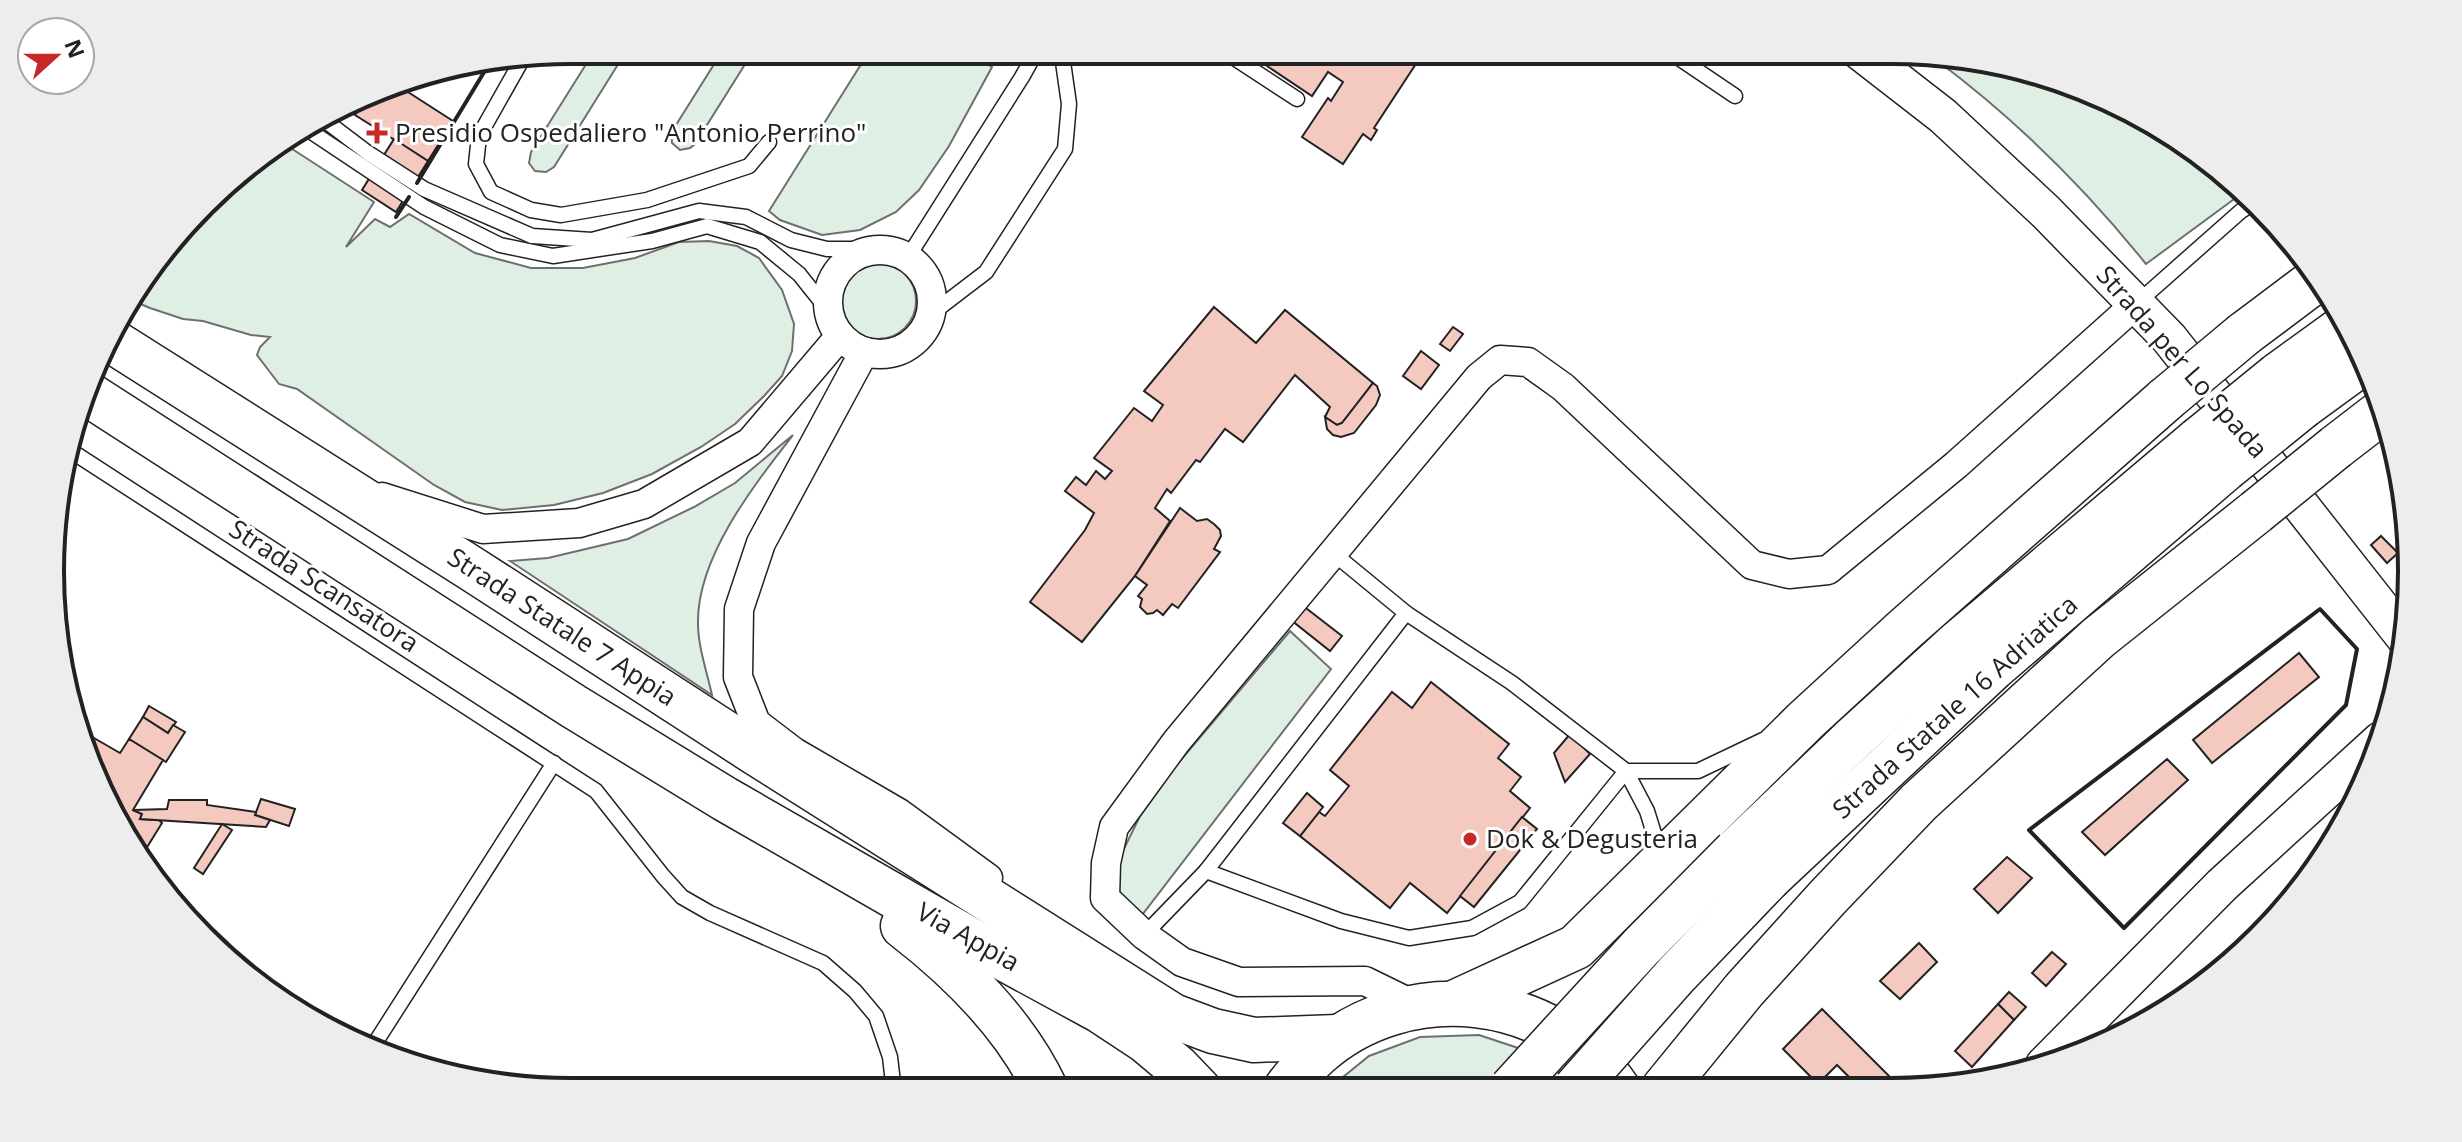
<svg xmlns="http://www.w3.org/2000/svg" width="2462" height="1142" font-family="'Open Sans',sans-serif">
	<rect width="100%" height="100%" fill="#fff"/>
	<g fill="#e0efe3" stroke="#6f6f6f" stroke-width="2">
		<path d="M595,50H627L554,167L546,172L535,171L529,163L531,152Z"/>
		<path d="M723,50H754L695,144L690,148L680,150L672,143L671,133Z"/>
		<path d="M870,50H964L992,67L949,146L919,190L896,212L860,230L822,235L780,220L769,211Z"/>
		<path d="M1935,59L2090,89L2180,138L2245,191L2146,264C2085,188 2013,117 1935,59Z"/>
		<path d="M286,145L374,202L346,247L375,219L390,227L409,214L475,253L531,268H583L635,258L679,242L709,241L737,246L759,258L782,290L794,324L792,351L782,376L764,396L735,424L701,447L652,474L603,493L554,505L502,510L465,502L434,485L297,389L279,384L257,355L260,347L270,337L251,335L203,321L183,319L150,308L129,299L228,179Z"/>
		<circle cx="878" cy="301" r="38"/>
		<path d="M793,435C754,485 697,557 698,623C698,647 707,672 712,695L510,561L548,558L628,539L694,507L735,483Z"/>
		<path d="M1290,631L1331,669L1142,915L1124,902L1118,888V861L1140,816L1175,767Z"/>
		<path d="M1479,1035L1536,1054L1579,1089L1327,1090L1369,1056L1420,1037Z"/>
	</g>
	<g fill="#f3c9c0" stroke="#222" stroke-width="2">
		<path d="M1243,50H1425L1374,128L1377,130L1371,140L1363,134L1343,164L1302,137L1328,98L1331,101L1343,82L1328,72L1312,96Z"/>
		<path d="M394,83L453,121L428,161L355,115L364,100Z"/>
		<path d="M394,139L428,161L396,212L362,190Z"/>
		<path d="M1214,307L1256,343L1285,310L1373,383L1342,423L1337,425L1325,417L1330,407L1295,375L1243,442L1225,429L1200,462L1196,460L1171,493L1167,489L1155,508L1170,521L1135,576L1082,642L1030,602L1085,530L1094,513L1065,491L1076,477L1086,485L1096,471L1105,479L1112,471L1094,458L1134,408L1152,421L1163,405L1144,391Z"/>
		<path d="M1453,327L1463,334L1450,351L1440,344Z"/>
		<path d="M1421,351L1439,365L1421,389L1403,376Z"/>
		<path d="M1373,383L1377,386L1380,395L1376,405L1354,433L1341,437L1333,435L1327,429L1325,417L1337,425L1342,423Z"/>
		<path d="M1180,508L1197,521L1207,519L1214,524L1220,530L1221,536L1214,549L1220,552L1178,608L1172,604L1163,615L1157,610L1153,613L1147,614L1140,607L1142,599L1138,596L1147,585L1135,576Z"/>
		<path d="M2381,536L2398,553L2387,563L2371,545Z"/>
		<path d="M1302,605L1342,636L1330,651L1291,620Z"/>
		<path d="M2299,653L2319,677L2212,763L2193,740Z"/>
		<path d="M1431,682L1509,744L1498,758L1521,777L1510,791L1530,808L1447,913L1410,883L1390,908L1300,836L1319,812L1325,816L1349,786L1330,770L1392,692L1412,708Z"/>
		<path d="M149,706L176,722L168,733L143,717Z"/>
		<path d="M143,717L168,733L173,725L185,732L166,762L129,739Z"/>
		<path d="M1570,734L1590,754L1565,782L1554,753Z"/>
		<path d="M94,738L120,753L129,739L163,760L133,810L142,814L140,819L159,820L162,823L141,857L120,831L96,769L101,762L92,756L88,748Z"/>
		<path d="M2167,759L2188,780L2105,855L2082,832Z"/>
		<path d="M1307,793L1323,807L1300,836L1283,823Z"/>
		<path d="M261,799L295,809L289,826L255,815Z"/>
		<path d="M169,800H207V805L256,812L255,815L270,820L266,827L140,819L142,814L133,810L167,809Z"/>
		<path d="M1522,817L1537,829L1474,907L1460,896Z"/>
		<path d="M222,824L232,830L203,874L194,868Z"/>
		<path d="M2007,857L2032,878L1998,913L1974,889Z"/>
		<path d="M1919,943L1937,962L1900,999L1880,981Z"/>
		<path d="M2052,952L2066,964L2046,986L2032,973Z"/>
		<path d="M2009,992L2026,1007L2014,1020L1998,1004Z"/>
		<path d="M1998,1004L2014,1020L1972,1067L1955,1051Z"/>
		<path d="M1822,1009L1892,1079L1891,1081L1895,1085L1893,1088H1860L1837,1065L1818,1084L1783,1049Z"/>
	</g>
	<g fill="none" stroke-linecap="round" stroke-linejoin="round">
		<g stroke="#222" stroke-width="17">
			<g id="service">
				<path d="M1222,50L1297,99"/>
				<path d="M1667,50L1735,96"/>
				<path d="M523,58L479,136L476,164L491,192L531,210L561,215L647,200L749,166L769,142"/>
				<path d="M327,122L368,153L424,189L532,236L592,240L699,211L746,217L791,240L827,249H876"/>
				<path d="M310,131L424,207L500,245L553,256L652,241L707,226L760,242L799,274L827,309"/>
				<path d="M908,257L1022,77L1037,50"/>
				<path d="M2137,303L2241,211L2258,201"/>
				<path d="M931,314L986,272L1065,149L1069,104L1063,62L1049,50"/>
				<path d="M68,449L596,791L663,876L682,897L710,913L823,963L855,991L876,1016L890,1057L894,1091"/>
				<path d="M1333,553L1406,613L1206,871L1341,921L1409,938L1472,928L1520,902L1626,771"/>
				<path d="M1406,613L1512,683L1626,771L1647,811L1656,840L1650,856"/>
				<path d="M1626,771H1698L1763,740"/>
				<path d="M1144,935L1206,871"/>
				<path d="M370,1051L554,763"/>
			</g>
		</g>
		<g stroke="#222" stroke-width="31">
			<g id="minor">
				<circle cx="880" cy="302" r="52"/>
				<path d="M864,352L761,543L739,609L738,677L756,723L794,752L899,813L988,878"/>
				<path d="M382,497L483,529L579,523L644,504L750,442L840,336"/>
				<path d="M1416,1006L1365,981L1239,982L1182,962L1144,935L1105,898L1106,863L1114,827L1176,742L1479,377L1500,360L1528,362L1563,387L1752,565L1789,574L1828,570L1956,465L2137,303"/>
			</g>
		</g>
		<g stroke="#222" stroke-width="39">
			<g id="tertiary">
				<path d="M1858,50L1943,116L2046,212L2169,338L2405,638"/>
				<path d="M2044,1065L2222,885L2381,740"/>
			</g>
		</g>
		<g stroke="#222" stroke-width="47">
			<g id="trunk">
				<path d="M2244,334L2320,277"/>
				<path d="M109,339L472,569L753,751L1173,1016L1213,1031L1254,1040L1337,1037"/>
				<path d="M2278,375L2347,325"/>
				<path d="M88,394L573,706L725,799L974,942L1099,1010L1146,1041L1177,1067L1199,1090"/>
				<path d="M2303,406L2366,360"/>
				<path d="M2336,447L2384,410"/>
				<path d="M1736,851L1855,737L1958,643L2198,440"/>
				<path d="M1770,877L1993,668L2225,469"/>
				<path d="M903,926C960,970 1015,1024 1046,1090"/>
				<path d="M1456,1002L1576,947L1806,720L1904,630L2166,399"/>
				<path d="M1664,1088L1744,990L1828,897L1919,802L2098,638L2256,512"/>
				<path d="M1285,1090C1295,1075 1306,1065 1318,1054C1405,976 1552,990 1618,1089"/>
			</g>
		</g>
		<use href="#service" stroke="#fff" stroke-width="14"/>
		<use href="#minor" stroke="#fff" stroke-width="28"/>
		<use href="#tertiary" stroke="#fff" stroke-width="36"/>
		<use href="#trunk" stroke="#fff" stroke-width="44"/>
		<g stroke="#222" stroke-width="47" stroke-linecap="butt">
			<g id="trunk-bridge">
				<path d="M2166,399L2244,334"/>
				<path d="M2198,440L2278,375"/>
				<path d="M2225,469L2303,406"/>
				<path d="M2256,512L2336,447"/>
				<path d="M1511,1089L1641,947L1736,851"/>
				<path d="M1575,1089L1676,975L1770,877"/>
			</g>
		</g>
		<use href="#trunk-bridge" stroke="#fff" stroke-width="44"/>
		<g stroke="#222" stroke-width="4">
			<path d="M417,183L489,64"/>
			<path d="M396,217L409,197"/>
			<path d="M60,476L70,482"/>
			<path d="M2320,609L2357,649L2346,705L2124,928L2029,830Z"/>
			<path d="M2188,996L2281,907L2305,888"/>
		</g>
	</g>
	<g fill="#c62828" stroke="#fff" stroke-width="3">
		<path d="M373 121h8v8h8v8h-8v8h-8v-8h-8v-8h8z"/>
		<circle cx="1470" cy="839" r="8"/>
	</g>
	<g text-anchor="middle" stroke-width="6" stroke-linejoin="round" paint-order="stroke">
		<g font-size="26" fill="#222" stroke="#fff" text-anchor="start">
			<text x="395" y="142">Presidio Ospedaliero "Antonio Perrino"</text>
			<text x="1486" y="848">Dok &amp; Degusteria</text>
		</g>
		<g font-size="26" fill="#222" stroke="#fff">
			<text transform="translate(2182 362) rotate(49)" y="9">Strada per Lo Spada</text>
			<text transform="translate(324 586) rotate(33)" y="9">Strada Scansatora</text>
			<text transform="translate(562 627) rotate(33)" y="9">Strada Statale 7 Appia</text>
			<text transform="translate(1955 707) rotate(-42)" y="9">Strada Statale 16 Adriatica</text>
			<text transform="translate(968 937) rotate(29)" y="9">Via Appia</text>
		</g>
	</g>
	<path d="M0 0H2462V1142H0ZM571 64H1891A507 507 0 0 1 2398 571V571A507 507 0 0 1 1891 1078H571A507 507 0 0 1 64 571V571A507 507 0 0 1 571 64Z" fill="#ededed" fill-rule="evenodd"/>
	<path fill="none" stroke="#222" stroke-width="4" d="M571 64H1891A507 507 0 0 1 2398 571V571A507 507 0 0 1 1891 1078H571A507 507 0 0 1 64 571V571A507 507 0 0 1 571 64Z"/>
	<g transform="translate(56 56) rotate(69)"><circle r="38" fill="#ffffff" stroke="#a7a7a7" stroke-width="2"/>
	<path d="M0-6L14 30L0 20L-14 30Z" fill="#c62828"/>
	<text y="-12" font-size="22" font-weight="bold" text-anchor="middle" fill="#222222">N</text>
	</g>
</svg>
